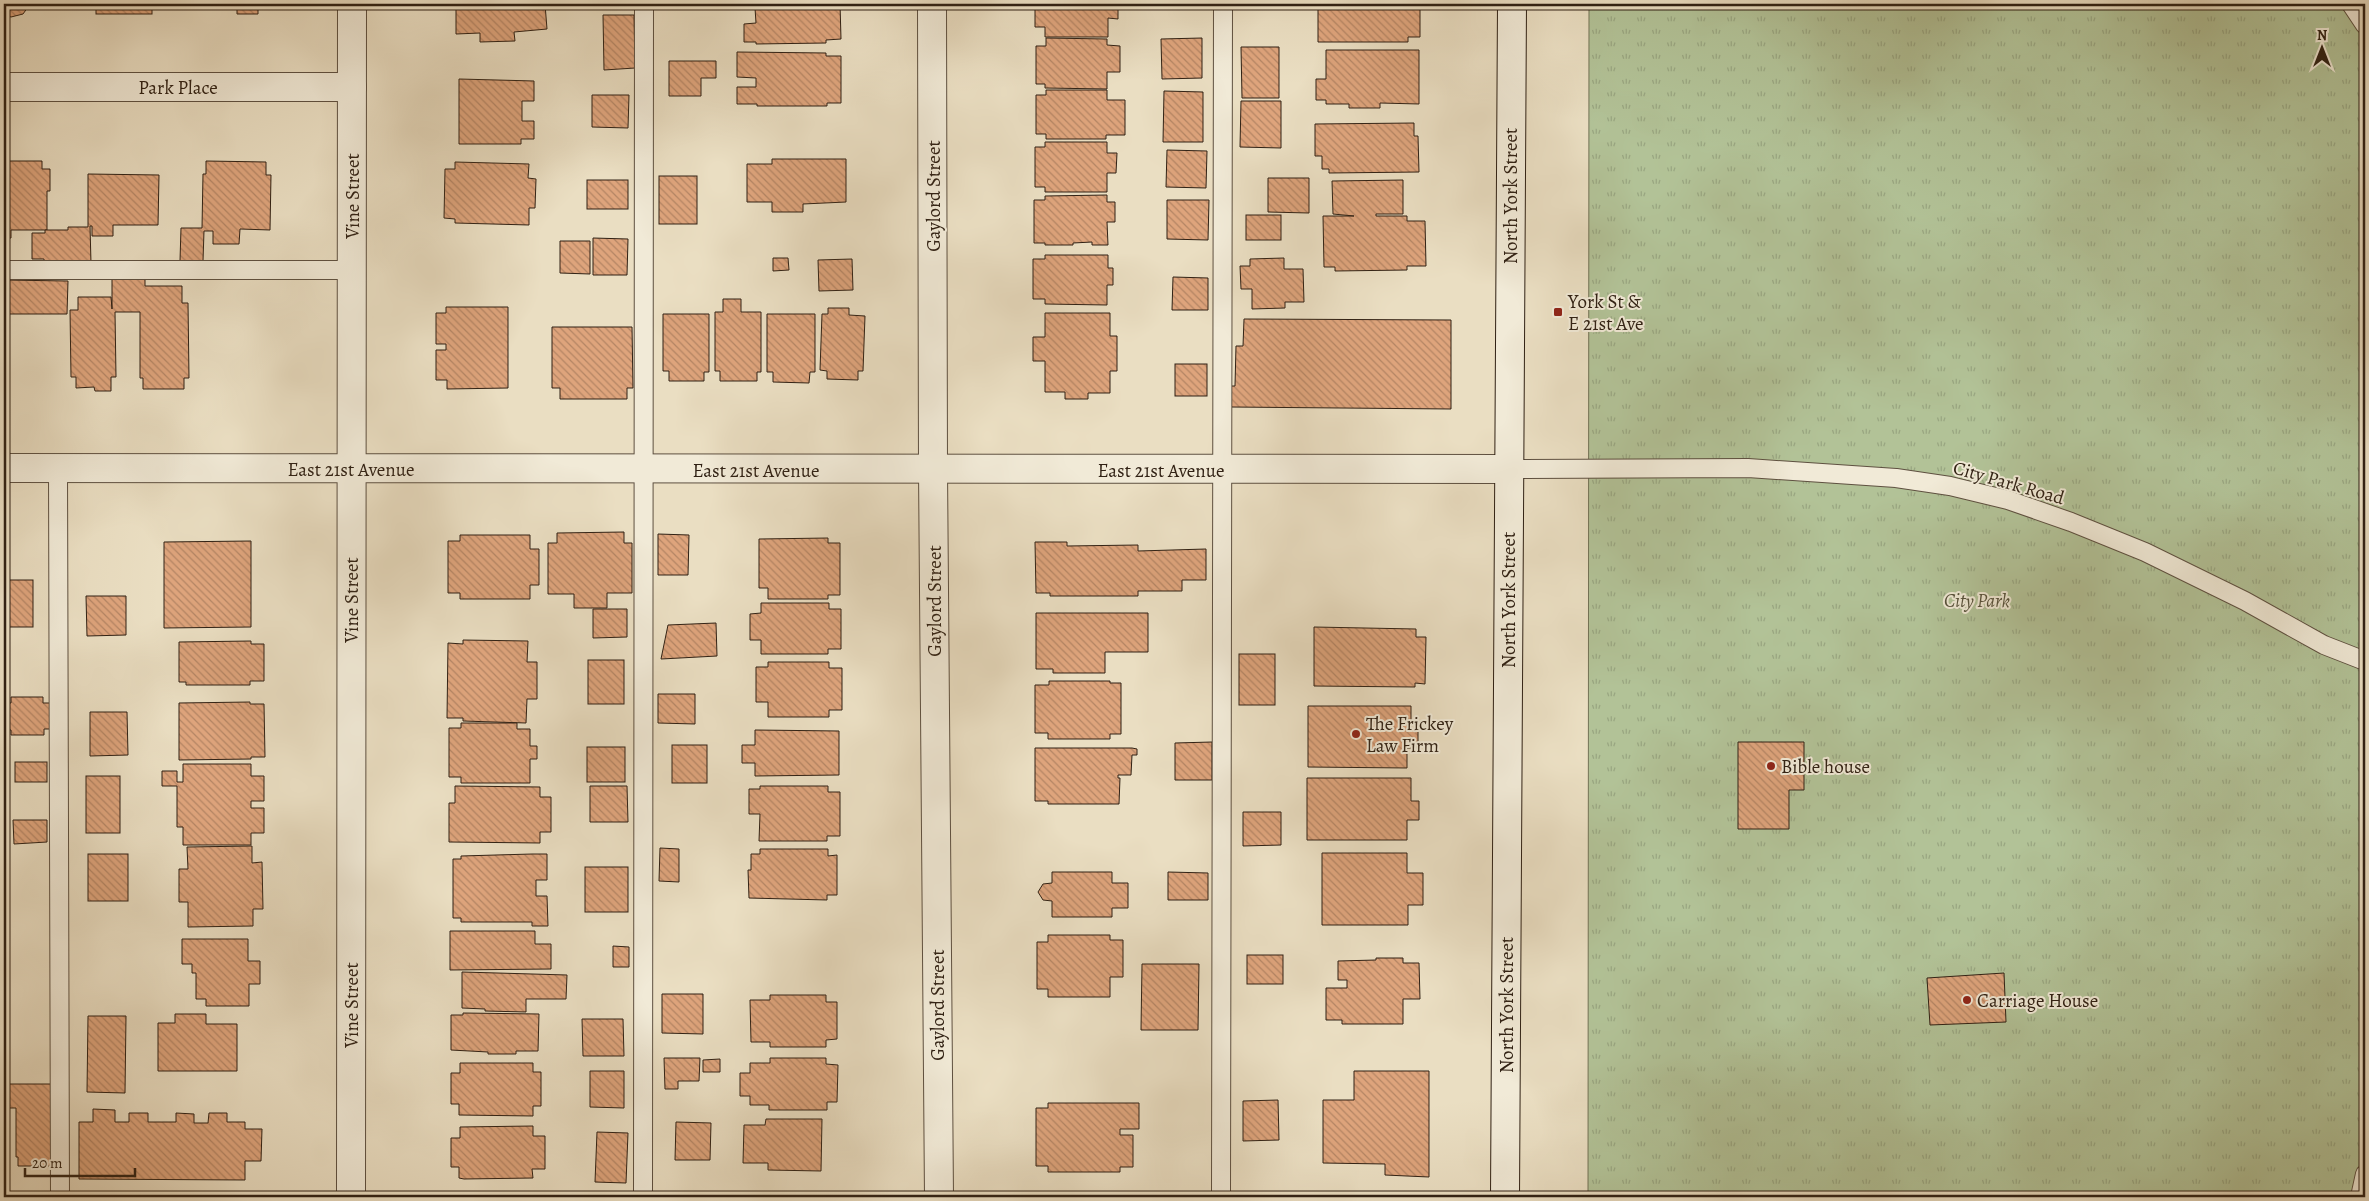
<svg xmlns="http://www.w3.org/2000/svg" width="2369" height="1201" font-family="Alegreya,serif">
	<defs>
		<pattern id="park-tufts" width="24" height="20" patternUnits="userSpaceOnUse" patternTransform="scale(1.25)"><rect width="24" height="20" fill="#b2c297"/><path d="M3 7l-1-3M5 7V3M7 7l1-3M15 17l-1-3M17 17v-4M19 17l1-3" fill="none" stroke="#99a681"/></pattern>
		<pattern id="building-back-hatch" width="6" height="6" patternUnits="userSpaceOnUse" patternTransform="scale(1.25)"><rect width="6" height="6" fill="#dea47c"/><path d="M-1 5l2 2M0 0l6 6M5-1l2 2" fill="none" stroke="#b48564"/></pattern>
	</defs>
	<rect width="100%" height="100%" fill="#eadec2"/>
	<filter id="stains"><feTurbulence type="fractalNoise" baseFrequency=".004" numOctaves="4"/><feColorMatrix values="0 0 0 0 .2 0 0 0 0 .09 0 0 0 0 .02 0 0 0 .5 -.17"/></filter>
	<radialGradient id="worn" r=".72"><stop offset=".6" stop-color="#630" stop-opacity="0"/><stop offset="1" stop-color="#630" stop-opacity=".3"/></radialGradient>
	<path fill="url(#park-tufts)" stroke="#717256" d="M1589,4H2365V1197H1588Z"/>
	<g fill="url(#building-back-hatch)" stroke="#302114">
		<path d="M4,4H28V7L23,14L11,17L4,15Z"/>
		<rect x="96" y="4" width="56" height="10"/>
		<path d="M237,4H266V6H258V14H237Z"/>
		<path d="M446,4H545L547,29L514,32L515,41L480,42V33L456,34V9H446Z"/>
		<path d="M744,4H840L841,39L826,40V43L756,44V42H744V24L756,23L755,8H744Z"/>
		<path d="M1035,4H1118V19L1108,18V37H1045V27H1035Z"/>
		<path d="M1318,4H1420V37H1408V42H1318Z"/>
		<path d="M603,15H634L635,68L604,70Z"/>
		<path d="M1046,38L1107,39V45L1120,46V72H1107V89L1045,88V84H1036V46H1046Z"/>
		<path d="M1202,38V78L1162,79L1161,39Z"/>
		<path d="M1241,47H1279V98H1242Z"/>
		<path d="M1326,50H1419V104L1380,103V108H1349V104H1326V100H1316V79H1326Z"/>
		<path d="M737,52L826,53V56H841V103H827V106H757V104H737V87H756V78L737,77Z"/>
		<path d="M669,61H716V78H701V96H669Z"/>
		<path d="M459,79L534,81V101H522V121H534V139H521V144H459Z"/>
		<path d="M1046,90H1107V100H1125V135H1106V139H1046V134H1036V95H1046Z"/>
		<path d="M1164,91L1203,92V142H1163Z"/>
		<path d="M592,95H629L628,128L592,127Z"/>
		<path d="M1241,101H1281V148L1240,147Z"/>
		<path d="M1414,123V136H1418L1419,172L1329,173V169H1322V156H1315V124Z"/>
		<path d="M1045,142H1107V153H1117L1116,173H1107V192H1045V187H1035V147H1045Z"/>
		<path d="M1167,150L1207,151L1206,188L1166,187Z"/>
		<path d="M772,159H846V202L803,204V212H772V202H747V164H772Z"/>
		<path d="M4,161H42V169H50V191H47V230H11V238H4Z"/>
		<path d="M206,161L266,162V175H271L270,230L240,229L239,244H213V231H204L203,261H180L181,228H202L203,174H206Z"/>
		<path d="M455,162L529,164L528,178L536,179L535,208H529V225L455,223V219L444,218L445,169H455Z"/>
		<path d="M88,174L159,175L158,225H113V236H92V226H90L91,263L44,262V259H32V233H45V230H68V227H88Z"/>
		<rect x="659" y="176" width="38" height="48"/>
		<path d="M1268,178H1309V213L1268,212Z"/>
		<rect x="587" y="180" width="41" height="29"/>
		<path d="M1403,180V214H1376V216H1407V221H1425L1426,266H1407V270L1335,271V267H1324L1323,216H1354L1333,214L1332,181Z"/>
		<path d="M1107,195V202H1115V222H1107L1108,245H1092V242L1073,243V245H1045V243H1034V200H1045V196Z"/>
		<path d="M1167,200H1209L1208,240L1167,239Z"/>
		<rect x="1246" y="215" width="35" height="25"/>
		<path d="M593,238L628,239L627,275H593Z"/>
		<path d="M560,241H590V274L560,273Z"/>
		<path d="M1045,255H1108V268H1113V285H1107V305L1045,304V299H1033V259H1045Z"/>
		<path d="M773,258H788L789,270L773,271Z"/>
		<path d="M1284,258V269H1303L1304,302H1285V308L1252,309V289H1241L1240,266H1250V259Z"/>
		<path d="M852,259L853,290L819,291L818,260Z"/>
		<path d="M1173,277L1208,278V310H1172Z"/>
		<path d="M145,278V286H182V303H188L189,378H184V389H143V378H140V312H115L116,377H111V391H95L94,387L76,388V377H71L70,310H78V297H111L112,309V279Z"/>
		<path d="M4,280L68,281L67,314H5V380Z"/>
		<path d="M723,299H741V312H761V372H757V381H720V371H715V312H723Z"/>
		<path d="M446,307H508V388L447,389V380H436V350H446V344H436V313H446Z"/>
		<path d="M828,308H849V315L865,316L863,371H858V380L827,379V371L820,370L822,314H828Z"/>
		<path d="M1045,313H1110V336H1117V371H1110V393H1088V399H1065V392H1045V361H1033V337H1045Z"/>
		<path d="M663,314H709V372H704V381H669V371H663Z"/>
		<path d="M767,314H815V372H810L809,383L773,382V372H767Z"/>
		<path d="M1244,319L1451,320V409L1231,407V386H1235L1236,346H1243Z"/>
		<path d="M552,327H632L633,388H627V399H560V388H552Z"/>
		<rect x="1175" y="364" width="32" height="32"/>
		<path d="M624,532V543H632V593H607V608H574V594H548V543H557V533Z"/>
		<path d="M658,534L689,535L688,575H658Z"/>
		<path d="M460,535H530V549H539V585H530V599H460V593H448V541H460Z"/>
		<path d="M828,538V543H840V595H828V599H768V588H759V539Z"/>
		<path d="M251,541V627L164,628V542Z"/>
		<path d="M1035,542H1067V546L1138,545V551L1206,549V580H1182V591H1138V596H1050V593H1036Z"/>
		<rect x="4" y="580" width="29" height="47"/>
		<path d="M86,596H126V635L87,636Z"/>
		<path d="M761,603H829V609H841V649H828V654H761V640H750V614L761,613Z"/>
		<path d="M593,609H627V637L593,638Z"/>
		<path d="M1036,613H1148V652H1105V673H1053V669H1036Z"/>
		<path d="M716,623L717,656L661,659L668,625Z"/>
		<path d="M1314,627L1416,629V637H1426L1425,684L1415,683V687L1314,686Z"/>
		<path d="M463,640L528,641L527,662H537V699H527L526,723L463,721V718H447L448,643L463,644Z"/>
		<path d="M251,641V644H264V681H250V685H186V682H179V642Z"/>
		<rect x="1239" y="654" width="36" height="51"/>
		<rect x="588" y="660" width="36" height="44"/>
		<path d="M768,662H829V668H842V710H829V717H768V702H756V667H768Z"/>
		<path d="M1049,681H1110V683H1121V734H1110V739H1048V733H1035V685H1049Z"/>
		<path d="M658,694H695V724L658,723Z"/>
		<path d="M11,697H43V703H50V729H44V735H11V730H5V703H11Z"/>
		<path d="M250,702V704H264L265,757H251V759L179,760V703Z"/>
		<path d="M1308,706H1411V729H1418V748H1407V768L1308,767Z"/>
		<path d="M90,712H127L128,755L90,756Z"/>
		<path d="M461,723H517V729H530V746H537V759H530V783H461V777H449V728H461Z"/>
		<path d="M755,730L839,731V775L755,776V763H742V745H755Z"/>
		<path d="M1212,742V780H1175V743Z"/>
		<path d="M1738,742H1804V790H1789V829H1738Z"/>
		<rect x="672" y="745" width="35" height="38"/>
		<rect x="587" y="747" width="38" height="35"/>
		<path d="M1035,748H1132L1137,749V755H1132L1131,775H1118V778H1120L1119,804H1048V801H1035Z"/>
		<rect x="15" y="762" width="32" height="20"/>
		<path d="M183,764H251V776H264V801H251V808H264V833H251V845H183V827H177V786H162V771H177V782H183Z"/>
		<rect x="86" y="776" width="34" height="57"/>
		<path d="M1307,778H1411V801H1419V820H1407V840H1307Z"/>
		<path d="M455,786L540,787V797H551V832H540V843L449,842V803H455Z"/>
		<path d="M590,786H627L628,822H590Z"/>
		<path d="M760,786H828V792H840V836H827V841H759L760,814H749V789H760Z"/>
		<path d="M1243,812H1281V845L1243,846Z"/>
		<path d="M13,820H47V842L14,844Z"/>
		<path d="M252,846V863L262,862L263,909H253V926L188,927V902H179V869H188L187,847Z"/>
		<path d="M660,848L679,849V882L659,881Z"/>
		<path d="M760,849H828V856L837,855V895H827V900L749,898L748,870H751V854H760Z"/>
		<path d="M1322,853H1407V873H1423V905H1408V925H1322Z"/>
		<rect x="88" y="854" width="40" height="47"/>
		<path d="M532,854H547V880H536V896H547L548,926H532V922H461V918H453V859H461V856Z"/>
		<rect x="585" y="867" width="43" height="45"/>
		<path d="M1052,872H1112V883H1128V908H1112V917H1052V901L1043,900L1038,892L1043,884L1052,883Z"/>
		<path d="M1168,872L1208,873V900H1168Z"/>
		<path d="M450,931H535V944H551V969L450,970Z"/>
		<path d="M1048,935H1110V940H1123V977H1110V997H1048V989H1037V942H1048Z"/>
		<path d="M182,939H248V961H260V984H249V1006H206V999H196V973H192V964H182Z"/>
		<path d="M613,946L629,947V967H613Z"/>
		<rect x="1247" y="955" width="36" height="29"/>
		<path d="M1376,958H1403V963H1419L1420,999H1403V1024H1342V1020H1326V988H1347V980H1338V961L1376,960Z"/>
		<path d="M1142,964H1199L1198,1030H1141Z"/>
		<path d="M462,972L567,975L566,999H526V1012L485,1011V1009L462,1008Z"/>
		<path d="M2004,973L2006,1022L1930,1025L1927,978Z"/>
		<path d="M662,994H703V1034L662,1033Z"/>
		<path d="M770,995H826V1002H837V1039L826,1040V1047H770V1042H751L750,1000H770Z"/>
		<path d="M463,1013L539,1014L538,1051H516V1054H488V1052L451,1050V1015H463Z"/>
		<path d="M175,1014H206V1024H237V1071H158V1023H175Z"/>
		<path d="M88,1016H126L125,1093L87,1092Z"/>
		<path d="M582,1019H623L624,1056H583Z"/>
		<path d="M664,1058H700L699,1081H678V1089H665Z"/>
		<path d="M770,1058H826V1064L838,1065L837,1102H827V1110H769V1105H750V1096H740V1073H750V1063H770Z"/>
		<path d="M720,1059V1072H703V1060Z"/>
		<path d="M460,1063H533V1072H541V1106H533V1116L459,1115V1104H451V1073H460Z"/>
		<path d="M590,1071H624V1108L590,1107Z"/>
		<path d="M1354,1071H1429V1177L1385,1175V1164L1323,1163V1100H1354Z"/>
		<rect x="4" y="1082" width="5" height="83"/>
		<path d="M9,1084H55V1166H18V1157H16V1108H9Z"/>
		<path d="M1278,1100L1279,1140L1243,1141V1101Z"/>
		<path d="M1048,1103H1139V1129H1120V1135H1133V1167H1120V1172H1048V1166H1036V1108H1048Z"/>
		<path d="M93,1109L115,1110V1122H129V1113H148V1122H176V1113L194,1114V1123H208L209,1113H227V1122H245V1129H262L261,1161H245V1180L79,1179V1122H93Z"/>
		<path d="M766,1119H822L821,1171L768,1170V1163H743L744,1125H765Z"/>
		<path d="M676,1122L711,1123L710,1160H675Z"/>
		<path d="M533,1126V1136H545V1169H532L533,1178L464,1179L459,1178V1167H451V1138H460V1127Z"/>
		<path d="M597,1132L628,1133L626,1183L595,1182Z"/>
	</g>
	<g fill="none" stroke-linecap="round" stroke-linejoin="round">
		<g stroke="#5e5040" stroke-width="20">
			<g id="service">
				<path d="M2351,4L2365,25"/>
				<path d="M4,270H352"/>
				<path d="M58,468L60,1197"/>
				<path d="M1508,469L1748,468L1896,478L1950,486L2008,500L2071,522L2145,552L2245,601L2324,645L2365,661"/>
				<path d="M643,1197L644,4"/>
				<path d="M1221,1197L1223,4"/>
				<path d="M2360,1197L2365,1174"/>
			</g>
		</g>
		<g stroke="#5e5040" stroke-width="30">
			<g id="minor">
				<path d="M932,4L933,469L939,1197"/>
				<path d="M4,87H352"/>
				<path d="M4,468L1508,469"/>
				<path d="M351,1197L352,4"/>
			</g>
		</g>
		<g stroke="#302114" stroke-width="30">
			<path id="secondary" d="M1505,1197L1512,4"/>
		</g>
		<use href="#service" stroke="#f1ead7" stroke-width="18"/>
		<use href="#minor" stroke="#f1ead7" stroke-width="28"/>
		<use href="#secondary" stroke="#f1ead7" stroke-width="28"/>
	</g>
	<g fill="#8f2418" stroke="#f1ead7" stroke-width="2">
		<rect x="1553" y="307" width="10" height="10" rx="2.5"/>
		<circle cx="1356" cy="734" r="5"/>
		<circle cx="1771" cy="766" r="5"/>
		<circle cx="1967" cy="1000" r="5"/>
	</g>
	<g text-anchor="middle" stroke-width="4" stroke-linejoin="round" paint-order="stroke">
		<g font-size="19" fill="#302114" stroke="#f1ead7">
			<text x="178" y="94">Park Place</text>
			<text transform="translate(352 196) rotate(-90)" y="7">Vine Street</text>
			<text transform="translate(933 196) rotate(-90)" y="7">Gaylord Street</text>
			<text transform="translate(1510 196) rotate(-90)" y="7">North York Street</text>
			<text x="351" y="476">East 21st Avenue</text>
			<text x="756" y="477">East 21st Avenue</text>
			<text x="1161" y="477">East 21st Avenue</text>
			<text transform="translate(2009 482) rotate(16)" y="7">City Park Road</text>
			<text transform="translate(351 600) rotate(-90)" y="7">Vine Street</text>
			<text transform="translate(1508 600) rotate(-90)" y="7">North York Street</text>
			<text transform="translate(934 601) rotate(-90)" y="7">Gaylord Street</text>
			<text transform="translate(351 1005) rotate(-90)" y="7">Vine Street</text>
			<text transform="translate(937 1005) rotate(-90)" y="7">Gaylord Street</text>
			<text transform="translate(1506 1005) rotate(-90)" y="7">North York Street</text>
		</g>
		<g font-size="19" fill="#302114" stroke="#f1ead7" text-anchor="start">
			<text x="1568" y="308">York St &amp;<tspan x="1568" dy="22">E 21st Ave</tspan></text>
			<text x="1366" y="730">The Frickey<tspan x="1366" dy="22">Law Firm</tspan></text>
			<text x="1781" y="773">Bible house</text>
			<text x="1977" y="1007">Carriage House</text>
		</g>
		<g font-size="19" font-style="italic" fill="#57513b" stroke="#f1ead7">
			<text x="1977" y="607">City Park</text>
		</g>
	</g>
	<rect width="2369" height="1201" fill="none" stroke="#eadec2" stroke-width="20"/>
	<rect x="5" y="5" width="2359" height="1191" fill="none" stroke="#302114" stroke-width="2.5"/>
	<rect x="10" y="10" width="2349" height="1181" fill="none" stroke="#302114"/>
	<g transform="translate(2322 48)" stroke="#f1ead7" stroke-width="4" paint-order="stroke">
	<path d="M0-4L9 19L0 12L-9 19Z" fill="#302114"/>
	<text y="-8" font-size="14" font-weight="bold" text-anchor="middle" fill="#302114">N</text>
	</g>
	<path d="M25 1168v8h110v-8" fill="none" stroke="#302114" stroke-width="2.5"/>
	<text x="32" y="1168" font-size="15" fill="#302114" stroke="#f1ead7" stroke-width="4" paint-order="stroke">20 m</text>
	<rect width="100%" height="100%" filter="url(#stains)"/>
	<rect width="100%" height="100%" fill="url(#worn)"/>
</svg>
